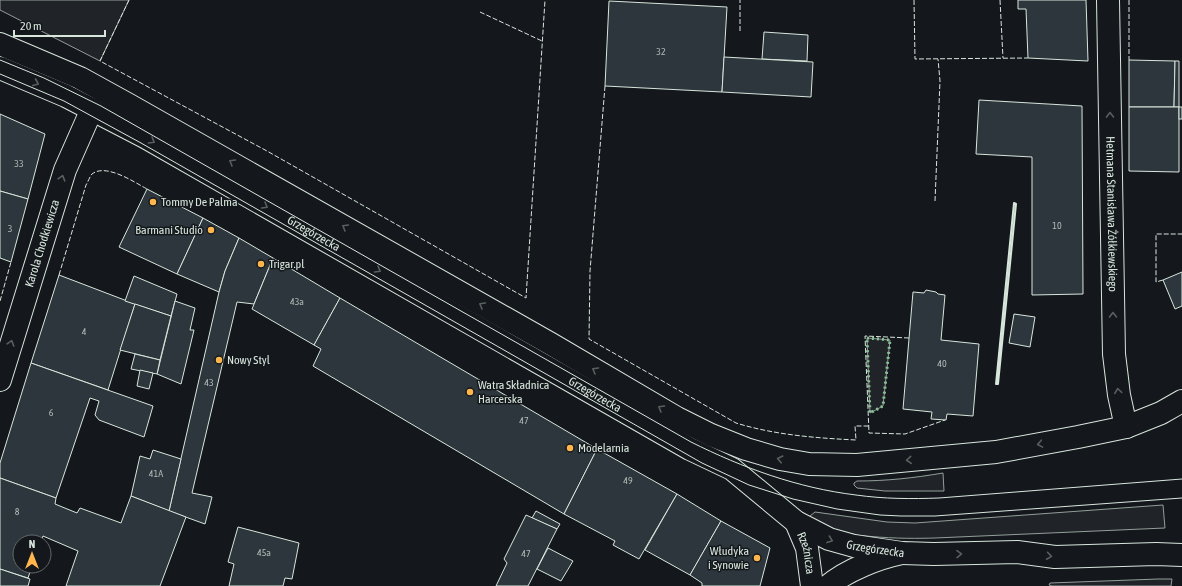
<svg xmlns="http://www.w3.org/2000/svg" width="1182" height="586" font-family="'Asap Condensed',sans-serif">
	<rect width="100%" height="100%" fill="#14181c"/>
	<g fill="#202428" stroke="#939e99">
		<path d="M0,0H129L100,61L0,10Z"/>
		<path d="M867,338L890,340L883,406L870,413Z"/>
		<path d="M943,473L944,491H885L857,488L854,485V483L857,481C886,481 914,478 943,473Z"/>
		<path d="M1163,505L1165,528L935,538C905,539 834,539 810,519V516L815,512L887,522L915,523Z"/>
		<path d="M1158,579H1172L1171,586H1052L1049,585L1050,583Z"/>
	</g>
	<g fill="#2c363c" stroke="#d8e6dc">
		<path d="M1018,0H1086L1088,61L1028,58L1026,9H1018Z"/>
		<path d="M609,1L727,7L722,92L605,86Z"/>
		<path d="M764,32L808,35L807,61L762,59Z"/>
		<path d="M724,57L813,62L811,97L722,92Z"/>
		<path d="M1129,60L1175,61L1174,107H1129Z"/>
		<path d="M1175,61H1179V107H1174Z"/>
		<path d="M979,100L1082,106L1083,294L1032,295V157L976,154Z"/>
		<path d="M1129,107H1179V172L1129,171Z"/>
		<rect x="1179" y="107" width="3" height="12"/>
		<path d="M0,114L45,134L28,199L0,191Z"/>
		<path d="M147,189L203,218L177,274L119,247Z"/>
		<path d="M0,191L28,199L11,262L0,258Z"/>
		<path d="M203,218L239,238L225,271L219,292L177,274Z"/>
		<path d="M239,238L273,258L254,304L237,302L192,493L212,497L205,524L169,511L219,292L225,271Z"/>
		<path d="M273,258L340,298L314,345L252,309Z"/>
		<path d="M1182,272V306L1175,309L1163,280Z"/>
		<path d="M59,275L135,304L108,390L31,363Z"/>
		<path d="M134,276L177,294L171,316L125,301Z"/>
		<path d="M926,290L936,292L938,294L945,295L941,340L979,344L973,416L947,414L946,420L931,419L932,412L903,409L913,292L924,293Z"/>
		<path d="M340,298L597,449L564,514L313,366L321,349L314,345Z"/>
		<path d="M175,301L195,308L190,330H194L181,384L157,374Z"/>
		<path d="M135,304L171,316L160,360L120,350Z"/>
		<path d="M1014,314L1035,317L1030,347L1009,343Z"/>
		<path d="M135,354L160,360L157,374L131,369Z"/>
		<path d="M31,363L153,406L144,437L99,420L95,415L99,401L90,398L56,498L0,478V463Z"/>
		<path d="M140,370L153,373L149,389L137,386Z"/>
		<path d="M597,449L677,494L639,559L613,545L615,541L564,514Z"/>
		<path d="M153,450L181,459L169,511L131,496L140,456L150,459Z"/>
		<path d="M0,478L56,498L55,504L77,513L80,508L121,523L131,496L186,517L160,586H66L78,551L43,536L41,542H20V566H32L28,578L0,569Z"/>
		<path d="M677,494L721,521L690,575L645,550Z"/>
		<path d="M536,511L560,524L557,529L532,518Z"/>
		<path d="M526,515L557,529L528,586H496L507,563L504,559Z"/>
		<path d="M721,521L770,548L760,586H702V583L690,575Z"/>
		<path d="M238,527L299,543L292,579L285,578L283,586H229L234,564L228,562Z"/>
		<path d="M548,548L573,561L561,581L537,569Z"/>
		<path d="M0,569L30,579L28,586H0Z"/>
	</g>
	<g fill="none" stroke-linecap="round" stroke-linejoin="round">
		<g stroke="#d8e6dc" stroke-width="24">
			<g id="minor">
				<path id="s1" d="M1108,0L1114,354L1119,395L1126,427"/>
				<path id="s2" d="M0,380L65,170L92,109"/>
				<path id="s3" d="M796,522L807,548L812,586"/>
				<path d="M828,586C847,570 878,558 902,553"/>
			</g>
		</g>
		<g stroke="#d8e6dc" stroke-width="24">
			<g id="tertiary">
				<path d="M0,44L80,78L129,105L551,344L677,418L711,435L746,449L780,459L809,464L857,465L996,452L1078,437L1126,427L1161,413L1182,401"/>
				<path id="s4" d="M0,68L66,96L145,137L690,449L732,469L796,522L829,539L854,546L902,553L934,554L1017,552L1055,557L1156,554L1182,555"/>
			</g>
		</g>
		<use href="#minor" stroke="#14181c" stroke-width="22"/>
		<use href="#tertiary" stroke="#14181c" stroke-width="22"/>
		<g stroke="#d8e6dc" stroke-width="1">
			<path d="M0,60L44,78L101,106L691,442C743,468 798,488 856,495C884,499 912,499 939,498L1182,479"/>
			<path d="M0,74L64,101L141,143L702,463L749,485L793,499L837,509L880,515L901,516H935L1182,498"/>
		</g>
		<path stroke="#8ac095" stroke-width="3" stroke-dasharray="2 3" stroke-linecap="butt" d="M867,338L890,340L883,406L870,413Z"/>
		<g stroke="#d8e6dc" stroke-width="1" stroke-dasharray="5 2" stroke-linecap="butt">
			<path d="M129,0L100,61L267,151L526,298L545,0"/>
			<path d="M914,0L915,59L1028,58"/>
			<path d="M1000,0L1003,58"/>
			<path d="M1129,0V60"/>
			<path d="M480,12L542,41"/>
			<path d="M740,31V0"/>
			<path d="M605,86L590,271L589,339L736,423C775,435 816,438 856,440L855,426H869"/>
			<path d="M935,201L940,81L938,59"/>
			<path d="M59,275L86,185C88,182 90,176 92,174C106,163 134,182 147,189"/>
			<path d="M1163,280L1156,282V234H1182"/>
			<path d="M0,301L11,262"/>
			<path d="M909,338L865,336L869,433L905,434L945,420"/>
		</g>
		<path stroke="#d8e6dc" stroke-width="2" d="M1014,203L1016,204L998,384H996Z"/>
	</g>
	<defs><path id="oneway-chevron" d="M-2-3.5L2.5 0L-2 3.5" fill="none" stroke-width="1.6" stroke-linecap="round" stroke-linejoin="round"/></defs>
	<g stroke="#59605f">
		<use href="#oneway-chevron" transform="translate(36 83) rotate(23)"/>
		<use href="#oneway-chevron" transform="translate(1110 115) rotate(-91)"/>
		<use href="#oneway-chevron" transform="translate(152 141) rotate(30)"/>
		<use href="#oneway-chevron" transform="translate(232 162) rotate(-150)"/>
		<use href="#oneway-chevron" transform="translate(62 178) rotate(-73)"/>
		<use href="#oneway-chevron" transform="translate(265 206) rotate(30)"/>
		<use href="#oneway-chevron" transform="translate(345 227) rotate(-150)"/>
		<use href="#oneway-chevron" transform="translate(378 270) rotate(30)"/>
		<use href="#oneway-chevron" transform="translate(482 305) rotate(-150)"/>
		<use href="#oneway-chevron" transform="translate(1113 315) rotate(-91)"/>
		<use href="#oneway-chevron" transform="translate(11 343) rotate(-73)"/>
		<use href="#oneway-chevron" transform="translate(595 370) rotate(-150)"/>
		<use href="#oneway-chevron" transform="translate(1118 391) rotate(-98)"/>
		<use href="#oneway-chevron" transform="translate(661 408) rotate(-149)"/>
		<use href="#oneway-chevron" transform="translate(1040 444) rotate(170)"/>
		<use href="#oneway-chevron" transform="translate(780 459) rotate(-167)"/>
		<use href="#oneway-chevron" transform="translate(909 460) rotate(175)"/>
		<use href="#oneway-chevron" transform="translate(830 540) rotate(20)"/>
		<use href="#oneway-chevron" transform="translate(959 554) rotate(-1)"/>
		<use href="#oneway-chevron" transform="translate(1049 556) rotate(8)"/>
	</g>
	<g fill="#ffb74d" stroke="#14181c" stroke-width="1.5">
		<circle cx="153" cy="202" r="4"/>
		<circle cx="211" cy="230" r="4"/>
		<circle cx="261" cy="264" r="4"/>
		<circle cx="219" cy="360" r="4"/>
		<circle cx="470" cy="392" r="4"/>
		<circle cx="570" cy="448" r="4"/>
		<circle cx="757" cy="558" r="4"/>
	</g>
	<g text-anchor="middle" stroke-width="3" stroke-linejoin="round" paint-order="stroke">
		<g font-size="10" fill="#adbab4">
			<text x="661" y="55">32</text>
			<text x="19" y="167">33</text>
			<text x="1057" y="229">10</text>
			<text x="10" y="232">3</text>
			<text x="297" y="305">43a</text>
			<text x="84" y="335">4</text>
			<text x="942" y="367">40</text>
			<text x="209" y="386">43</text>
			<text x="51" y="416">6</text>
			<text x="524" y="424">47</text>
			<text x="156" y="477">41A</text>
			<text x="628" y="484">49</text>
			<text x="17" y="515">8</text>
			<text x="264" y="556">45a</text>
			<text x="526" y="557">47</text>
		</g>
		<g font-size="12" fill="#d8e6dc" stroke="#14181c" text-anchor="start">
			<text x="161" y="206">Tommy De Palma</text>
			<text x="203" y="234" text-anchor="end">Barmani Studio</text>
			<text x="269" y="268">Trigar.pl</text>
			<text x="227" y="364">Nowy Styl</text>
			<text x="478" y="389">Watra Składnica<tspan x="478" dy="14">Harcerska</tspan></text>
			<text x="578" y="452">Modelarnia</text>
			<text x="749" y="555" text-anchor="end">Włudyka<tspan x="749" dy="14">i Synowie</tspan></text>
		</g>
		<g font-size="12" fill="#d8e6dc" stroke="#14181c">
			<text dy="4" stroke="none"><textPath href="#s1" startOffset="214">Hetmana Stanisława Żółkiewskiego</textPath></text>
			<text dy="4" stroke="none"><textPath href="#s4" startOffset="355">Grzegórzecka</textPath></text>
			<text dy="4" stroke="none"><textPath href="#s2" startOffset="143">Karola Chodkiewicza</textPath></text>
			<text dy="4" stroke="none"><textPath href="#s4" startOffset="679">Grzegórzecka</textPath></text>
			<text dy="4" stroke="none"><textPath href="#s4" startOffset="1003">Grzegórzecka</textPath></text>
			<text dy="4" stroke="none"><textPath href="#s3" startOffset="33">Rzeźnicza</textPath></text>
		</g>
	</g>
	<g transform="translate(32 554)"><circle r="19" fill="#14181c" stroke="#626a69"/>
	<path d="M0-3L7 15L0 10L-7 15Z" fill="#ffb74d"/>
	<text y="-6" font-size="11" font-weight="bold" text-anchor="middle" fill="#d8e6dc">N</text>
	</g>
	<path d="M14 30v6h91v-6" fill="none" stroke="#d8e6dc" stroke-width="2"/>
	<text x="20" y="30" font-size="12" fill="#d8e6dc" stroke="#14181c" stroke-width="3" paint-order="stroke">20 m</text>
</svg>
